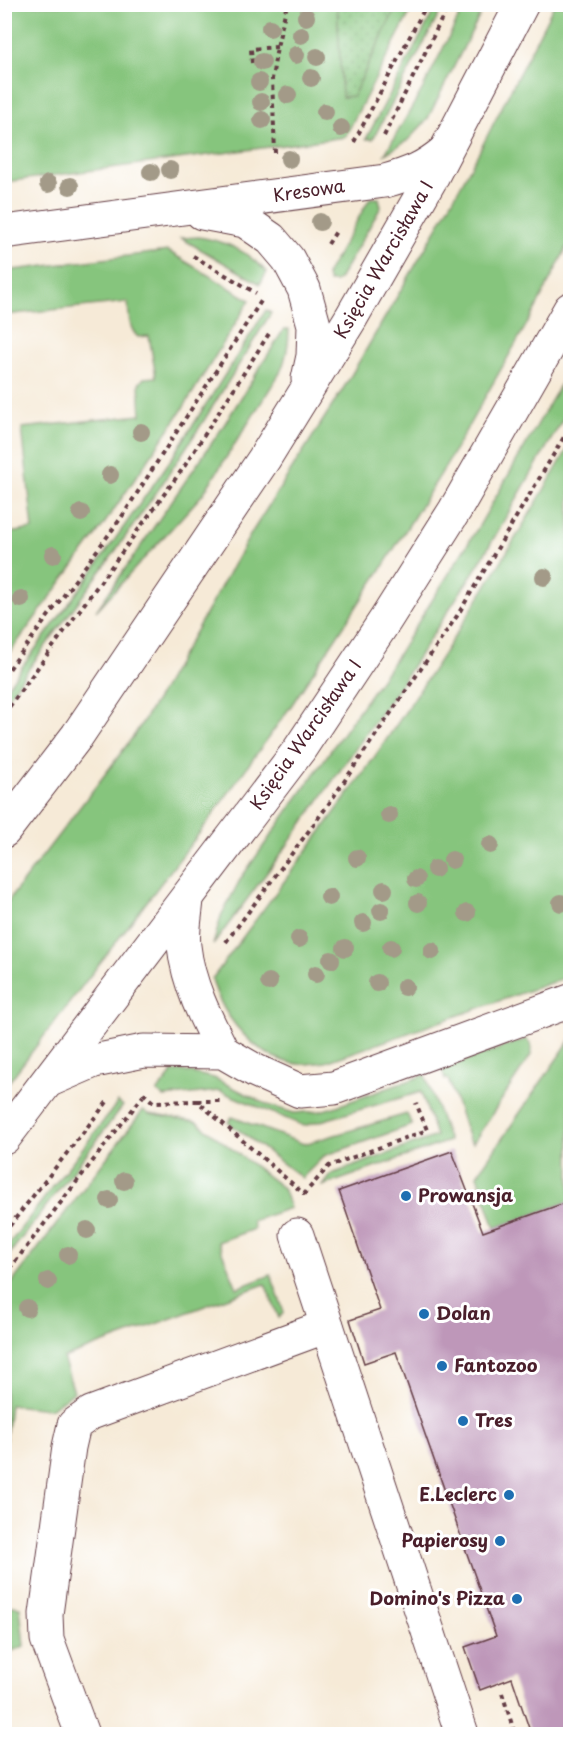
<svg xmlns="http://www.w3.org/2000/svg" width="575" height="1739" font-family="'Playpen Sans',sans-serif">
	<defs>
		<pattern id="garden-dots" width="8" height="8" patternUnits="userSpaceOnUse" patternTransform="scale(1.5)"><rect width="8" height="8" fill="#86c57d"/><path d="M2 2h.1M6 6h.1" fill="none" stroke="#709f67" stroke-width="1.8" stroke-linecap="round"/></pattern>
	</defs>
	<rect width="100%" height="100%" fill="#fff"/>
	<filter id="ink" filterUnits="userSpaceOnUse"><feTurbulence type="fractalNoise" baseFrequency=".0167" numOctaves="2"/><feDisplacementMap in="SourceGraphic" scale="12" xChannelSelector="R" yChannelSelector="G"/><feConvolveMatrix kernelMatrix="1 2 1 2 8 2 1 2 1" color-interpolation-filters="sRGB"/></filter>
	<filter id="wash" filterUnits="userSpaceOnUse"><feTurbulence type="fractalNoise" baseFrequency=".008" numOctaves="4" result="noise"/><feDisplacementMap in="SourceGraphic" scale="24" xChannelSelector="R" yChannelSelector="G"/><feGaussianBlur stdDeviation="1.35" result="paint"/><feColorMatrix in="noise" values="0 0 0 0 0 0 0 0 0 0 0 0 0 0 0 0 0 1.4 0 .05"/><feComposite in="paint" operator="in"/></filter>
	<g filter="url(#wash)">
		<rect width="100%" height="100%" fill="#f6ead7"/>
		<g fill="#86c57d" stroke="#687254" stroke-width="1.5">
			<path d="M4,5H337L343,97L353,96L397,5H414L345,137L5,182Z"/>
			<path d="M437,5H444L373,139H366Z"/>
			<path d="M465,5H485L427,120L407,141L385,154L423,88Z"/>
			<path d="M554,5H570V241L535,310L442,472L382,568L291,706L204,827L5,1087V905L109,769L135,734L157,699L252,532L346,384L436,230L479,152Z"/>
			<path d="M370,198H379L381,207L340,278L336,282H329L326,275Z"/>
			<path d="M199,237C229,242 245,250 267,272L260,284L181,238Z"/>
			<path d="M168,251L250,300L182,410L100,530L5,659V537L9,533L33,529L22,428L141,415L139,384L144,378L156,377L149,336L138,337C128,328 129,314 128,302L5,315V271Z"/>
			<path d="M266,310L271,313L203,422L158,490L109,560L5,701V690L90,575L174,455Z"/>
			<path d="M284,329H289C289,345 286,359 280,373L203,494L96,611L222,428Z"/>
			<path d="M570,368V407L480,562L392,697L286,847L213,945L221,916L241,878L395,659L479,526Z"/>
			<path d="M570,445V976L326,1062C317,1063 307,1065 298,1064C256,1059 222,1017 212,979C260,913 310,848 357,782C434,673 504,560 570,445Z"/>
			<path d="M526,1039C532,1044 533,1047 531,1055L473,1143L469,1139L448,1079H445L442,1069Z"/>
			<path d="M570,1040V1201L495,1228L477,1175Z"/>
			<path d="M183,1071L214,1078L268,1105L294,1113L320,1111L334,1107L425,1075L449,1141L323,1186L332,1174L436,1136L421,1092L304,1126L220,1091L164,1097L157,1092L173,1072Z"/>
			<path d="M118,1102L123,1106L5,1260V1249Z"/>
			<path d="M143,1110L149,1114L197,1122L283,1188L290,1208L252,1221L254,1229L218,1242L237,1288L271,1275L284,1312L279,1318L265,1284L63,1358L74,1392L50,1409L10,1405L5,1447V1292Z"/>
			<path d="M407,1114L412,1125L324,1156L302,1178L228,1122L232,1117L304,1144Z"/>
			<path d="M5,1605L20,1607L24,1646L5,1654Z"/>
		</g>
		<path fill="url(#garden-dots)" stroke="#687254" stroke-width="1.5" d="M337,5H397L353,96L342,97Z"/>
		<g id="blocks">
			<path fill="#be97b9" d="M452,1151L483,1232L570,1201V1734H531L512,1678L480,1690L465,1647L496,1636L396,1352L364,1363L350,1320L380,1310L339,1191Z"/>
		</g>
	</g>
	<g filter="url(#ink)">
		<use href="#blocks" fill-opacity="0" stroke="#643d45" stroke-width="1.5"/>
		<g fill="none" stroke-linecap="round" stroke-linejoin="round">
			<g stroke="#643d45" stroke-width="35">
				<g id="minor">
					<path d="M202,213L245,221L271,239L288,259L304,289L314,325L313,356L308,379"/>
					<path d="M4,232L385,181C410,174 425,168 444,152"/>
					<path d="M4,831L77,736L264,459L306,391L351,318L432,177L522,4"/>
					<path d="M187,899C186,914 182,931 184,946C188,984 206,1019 223,1052"/>
					<path d="M50,1080L94,1061L144,1051L223,1052L256,1071L300,1091L334,1088L570,1001"/>
					<path d="M4,1138L299,750L386,619L455,510L570,309"/>
					<path d="M297,1235L462,1734"/>
					<path d="M82,1734L47,1639L46,1614L69,1447L74,1425L91,1413L327,1326"/>
				</g>
			</g>
			<g stroke="#643d45" stroke-width="4" stroke-dasharray="4.5 4.5" stroke-linecap="butt">
				<path d="M252,63L251,49L277,47"/>
				<path d="M384,136L449,4"/>
				<path d="M354,142L427,4"/>
				<path d="M275,153L272,79L277,47L287,4"/>
				<path d="M328,244L337,230"/>
				<path d="M193,256L256,293"/>
				<path d="M4,676L121,518L263,298"/>
				<path d="M4,714L184,467L270,332"/>
				<path d="M226,942L328,805L457,616L570,427"/>
				<path d="M143,1093L153,1102L197,1101L304,1194L329,1166L427,1130L416,1103"/>
				<path d="M197,1101H220"/>
				<path d="M4,1233L107,1102"/>
				<path d="M4,1276L143,1096"/>
				<path d="M502,1693L515,1734"/>
			</g>
			<use href="#minor" stroke="#fff" stroke-width="33"/>
		</g>
		<g fill="#a39a88">
			<circle cx="306" cy="17" r="9"/>
			<circle cx="270" cy="28" r="9"/>
			<circle cx="301" cy="35" r="9"/>
			<circle cx="296" cy="55" r="9"/>
			<circle cx="317" cy="57" r="9"/>
			<circle cx="262" cy="62" r="9"/>
			<circle cx="311" cy="78" r="9"/>
			<circle cx="259" cy="82" r="9"/>
			<circle cx="288" cy="95" r="9"/>
			<circle cx="261" cy="102" r="9"/>
			<circle cx="325" cy="112" r="9"/>
			<circle cx="262" cy="120" r="9"/>
			<circle cx="341" cy="128" r="9"/>
			<circle cx="289" cy="159" r="9"/>
			<circle cx="170" cy="170" r="9"/>
			<circle cx="151" cy="172" r="9"/>
			<circle cx="48" cy="184" r="9"/>
			<circle cx="70" cy="186" r="9"/>
			<circle cx="320" cy="222" r="9"/>
			<circle cx="141" cy="432" r="9"/>
			<circle cx="110" cy="475" r="9"/>
			<circle cx="81" cy="513" r="9"/>
			<circle cx="53" cy="555" r="9"/>
			<circle cx="544" cy="577" r="9"/>
			<circle cx="21" cy="599" r="9"/>
			<circle cx="389" cy="815" r="9"/>
			<circle cx="490" cy="845" r="9"/>
			<circle cx="357" cy="858" r="9"/>
			<circle cx="452" cy="860" r="9"/>
			<circle cx="435" cy="869" r="9"/>
			<circle cx="416" cy="879" r="9"/>
			<circle cx="384" cy="890" r="9"/>
			<circle cx="329" cy="897" r="9"/>
			<circle cx="418" cy="903" r="9"/>
			<circle cx="561" cy="903" r="9"/>
			<circle cx="381" cy="911" r="9"/>
			<circle cx="467" cy="913" r="9"/>
			<circle cx="363" cy="923" r="9"/>
			<circle cx="299" cy="939" r="9"/>
			<circle cx="345" cy="948" r="9"/>
			<circle cx="391" cy="948" r="9"/>
			<circle cx="432" cy="951" r="9"/>
			<circle cx="331" cy="960" r="9"/>
			<circle cx="316" cy="974" r="9"/>
			<circle cx="269" cy="982" r="9"/>
			<circle cx="377" cy="983" r="9"/>
			<circle cx="405" cy="987" r="9"/>
			<circle cx="124" cy="1181" r="9"/>
			<circle cx="109" cy="1200" r="9"/>
			<circle cx="87" cy="1230" r="9"/>
			<circle cx="68" cy="1255" r="9"/>
			<circle cx="48" cy="1281" r="9"/>
			<circle cx="27" cy="1308" r="9"/>
		</g>
	</g>
	<g fill="#1f6fb2" stroke="#fff" stroke-width="2">
		<circle cx="406" cy="1196" r="6"/>
		<circle cx="424" cy="1314" r="6"/>
		<circle cx="442" cy="1366" r="6"/>
		<circle cx="463" cy="1421" r="6"/>
		<circle cx="509" cy="1495" r="6"/>
		<circle cx="500" cy="1541" r="6"/>
		<circle cx="517" cy="1599" r="6"/>
	</g>
	<g text-anchor="middle" stroke-width="6" stroke-linejoin="round" paint-order="stroke">
		<g font-size="18" fill="#4a1f2b" stroke="#fff">
			<text transform="translate(309 191) rotate(-8)" y="6">Kresowa</text>
			<text transform="translate(384 260) rotate(-60)" y="6">Księcia Warcisława I</text>
			<text transform="translate(306 735) rotate(-55)" y="6">Księcia Warcisława I</text>
		</g>
		<g font-size="18" font-weight="bold" fill="#4a1f2b" stroke="#fff" text-anchor="start">
			<text x="418" y="1202">Prowansja</text>
			<text x="436" y="1320">Dolan</text>
			<text x="454" y="1372">Fantozoo</text>
			<text x="475" y="1427">Tres</text>
			<text x="497" y="1501" text-anchor="end">E.Leclerc</text>
			<text x="488" y="1547" text-anchor="end">Papierosy</text>
			<text x="505" y="1605" text-anchor="end">Domino's Pizza</text>
		</g>
	</g>
	<rect width="575" height="1739" fill="none" stroke="#fff" stroke-width="24"/>
</svg>
